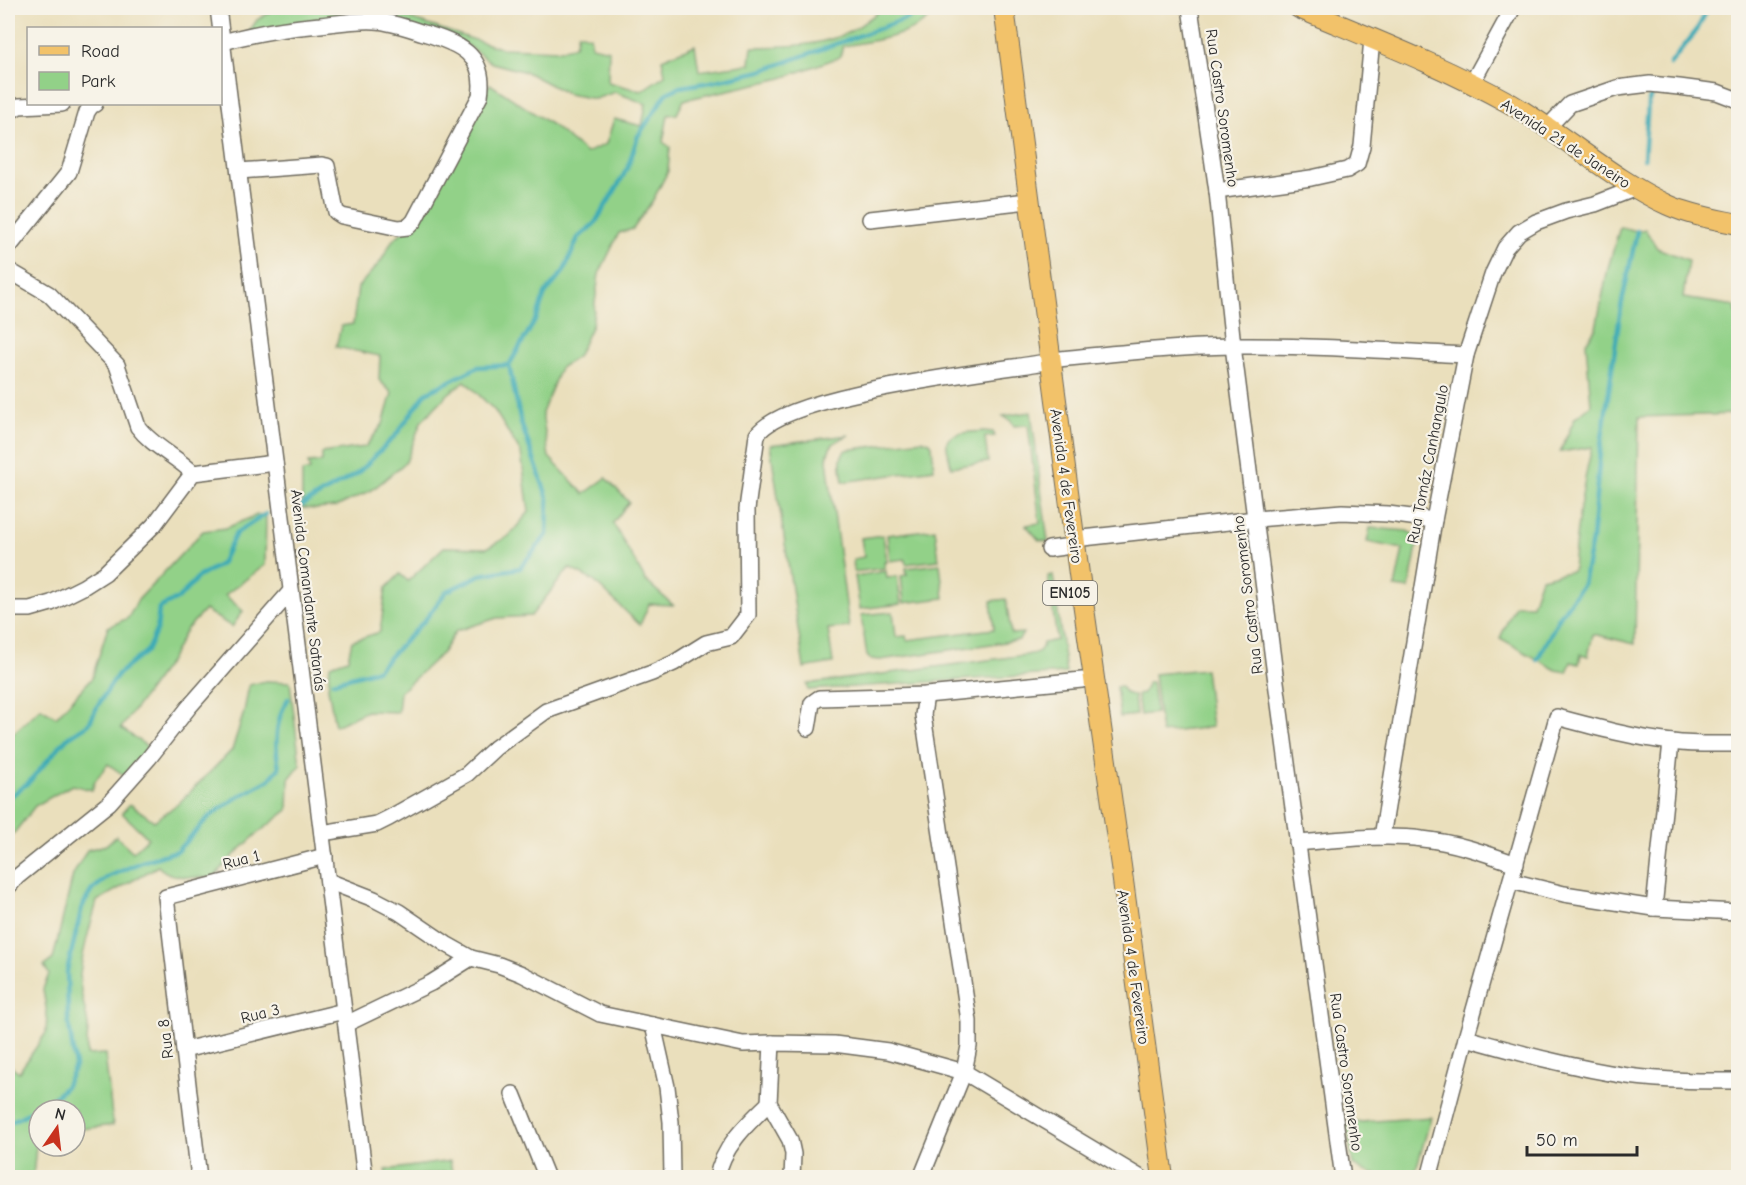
<svg xmlns="http://www.w3.org/2000/svg" width="1746" height="1185" font-family="'Comic Neue',sans-serif">
	<rect width="100%" height="100%" fill="#f7f3e8"/>
	<filter id="ink" filterUnits="userSpaceOnUse"><feTurbulence type="fractalNoise" baseFrequency=".0167" numOctaves="2"/><feDisplacementMap in="SourceGraphic" scale="12" xChannelSelector="R" yChannelSelector="G"/><feConvolveMatrix kernelMatrix="1 2 1 2 8 2 1 2 1" color-interpolation-filters="sRGB"/></filter>
	<filter id="wash" filterUnits="userSpaceOnUse"><feTurbulence type="fractalNoise" baseFrequency=".008" numOctaves="4" result="noise"/><feDisplacementMap in="SourceGraphic" scale="24" xChannelSelector="R" yChannelSelector="G"/><feGaussianBlur stdDeviation="1.35" result="paint"/><feColorMatrix in="noise" values="0 0 0 0 0 0 0 0 0 0 0 0 0 0 0 0 0 1.4 0 .05"/><feComposite in="paint" operator="in"/></filter>
	<g filter="url(#wash)">
		<rect width="100%" height="100%" fill="#eadfbc"/>
		<g fill="#92d188" stroke="#5e7e5a" stroke-width="1.5">
			<path d="M277,8H341L385,11L500,48L560,50L575,46L578,33L590,36L592,46L609,50L608,82L641,91L665,75L662,59L695,45L699,71L750,64L752,47C781,46 812,47 840,36C855,31 870,18 883,8H937C922,36 872,41 843,46L840,57L782,78L684,100L677,114L668,115L663,142L670,147L668,171L653,200L633,229L619,233L599,274L592,325L577,357L560,368L542,413L549,457L584,494L606,478L629,502L613,523L646,581L673,605L649,604L640,625L594,581L569,568L531,616L497,618L456,631L442,653L400,692L398,712L367,711L335,726L328,688L330,665L348,659L352,641L380,632L386,588L400,574L408,581L444,547L487,548L509,536L529,512L521,453L495,411L465,381L448,394L421,422L406,462L372,490L336,507L317,509L302,508V472L310,470L308,463L322,462V453L365,447L383,424L392,393L379,380L380,356L336,347L341,326L353,324L358,287L381,261L392,241L408,227L480,96L490,84L552,125L586,153L606,144L614,119L642,126L646,104L615,92L595,99L568,94L526,72L492,63L467,45L376,21L246,36L257,20Z"/>
			<path d="M1620,227L1637,231L1645,229L1657,248L1688,260L1683,298L1735,306L1738,323V414L1639,417L1635,644L1593,634L1588,656L1581,654L1579,664L1571,662L1567,672L1556,670L1500,638L1515,605H1532L1541,578L1573,571C1576,528 1582,488 1592,447L1560,452L1575,418L1591,405L1586,343L1596,328L1608,268Z"/>
			<path d="M1031,412L1048,542L1039,540L1026,525L1040,523L1028,425L1014,426L1011,421L1003,416Z"/>
			<path d="M983,431L993,432L995,436L985,437L988,462L951,467C950,460 946,450 947,442C949,432 974,432 983,431Z"/>
			<path d="M849,435C835,441 828,445 827,460L849,627L828,629L833,663L804,668L770,445Z"/>
			<path d="M922,440L930,442L932,445L934,469L843,482C842,471 837,458 846,450Z"/>
			<path d="M266,514L265,565L225,595L243,611L232,627L205,610L186,630L169,662L121,728L148,747L125,776L108,764L95,781L92,790L72,785L35,806L15,832L8,837V738L41,708L56,717L92,678L108,627L128,618L138,600L203,531L226,528L257,515Z"/>
			<path d="M1370,528L1407,531L1417,536L1418,541L1409,589L1395,587L1403,549L1367,542Z"/>
			<path d="M935,529L939,560L906,564L905,559L890,561L887,535Z"/>
			<path d="M883,535L887,562H884L885,568L854,572L853,559L864,557L861,538Z"/>
			<path d="M940,564L944,598L904,603L901,576L907,575L906,568Z"/>
			<path d="M886,571L887,578L897,576L901,604L860,609L855,576Z"/>
			<path d="M1053,575L1066,673L808,690L807,684L1026,655C1035,653 1042,653 1043,643L1057,640L1048,576Z"/>
			<path d="M1006,599L1011,634L1023,633L1019,640L880,660L870,659L867,656L861,615L893,612L896,637L906,636L907,640L994,629L991,601Z"/>
			<path d="M1205,669L1212,727L1161,733L1154,674Z"/>
			<path d="M266,681L290,682L300,765L289,779L288,810L258,833L232,857L213,878C196,877 170,880 158,866L97,901C91,925 82,950 80,975C79,993 86,1009 88,1026C88,1035 86,1045 87,1055L105,1054L113,1125L75,1130V1110H39V1143L36,1146L33,1177H8V1064L19,1072L46,1033L47,1014L43,989L49,974L44,966L53,959L73,875L87,850L106,845L116,836L133,852L148,838L122,813L130,804L154,821L178,804L232,750L244,712L249,685Z"/>
			<path d="M1152,682L1156,713L1140,715L1137,695L1143,693L1148,683Z"/>
			<path d="M1120,686L1126,693L1134,696L1136,715L1120,717L1116,687Z"/>
			<path d="M1431,1117L1414,1177C1393,1178 1371,1177 1353,1165L1347,1123Z"/>
			<path d="M450,1161L453,1177H446L445,1172L409,1177H387L386,1170Z"/>
		</g>
		<g fill="none" stroke-linecap="round" stroke-linejoin="round">
			<g stroke="#3aaab6" stroke-width="4.5">
				<path d="M1670,64L1697,30L1708,8"/>
				<path d="M1644,159L1648,103L1654,89"/>
				<path d="M302,505L358,473L396,435L426,393L478,367L509,365"/>
				<path d="M1537,660L1560,616L1583,584L1592,540L1600,452L1621,307L1637,231"/>
				<path d="M333,682L377,670L425,620L446,592L480,575L520,568L547,535L548,499L521,423L509,365L536,319L545,294L564,271L578,238L595,223L617,187L628,167L638,136L667,93L680,87L711,82L761,71L908,18L916,8"/>
				<path d="M8,798L29,782L67,738L89,724L98,705L118,674L147,651L157,629L159,608L179,598L198,577L221,564L236,533L266,514"/>
				<path d="M8,1123L47,1104L65,1087L75,1066L68,1018L67,971L82,907L92,890L108,877L144,861L177,851L209,817L236,798L269,780L279,768C274,743 275,720 288,699"/>
			</g>
		</g>
	</g>
	<g filter="url(#ink)">
		<g fill="none" stroke-linecap="round" stroke-linejoin="round">
			<g stroke="#6e6a5e" stroke-width="18">
				<g id="minor">
					<path d="M218,8L365,1178"/>
					<path d="M1190,8L1217,191L1233,346L1274,667L1343,1178"/>
					<path d="M220,43C253,33 286,28 320,25C338,23 357,20 375,21C392,22 408,28 424,33C457,43 487,54 480,96L414,221L408,227L399,228L342,216L336,212L327,166L322,165L239,171"/>
					<path d="M1472,83L1513,8"/>
					<path d="M8,113L19,106L62,104"/>
					<path d="M1548,127L1570,104L1617,88L1650,84L1679,87L1717,92L1738,100"/>
					<path d="M1217,191L1311,178L1347,170L1357,164L1362,146L1372,39"/>
					<path d="M870,219L1019,202"/>
					<path d="M8,248L69,172L87,112L91,106L95,104"/>
					<path d="M8,270L49,294L117,365L138,427C152,446 176,456 193,473"/>
					<path d="M1050,360C1111,354 1172,347 1233,346C1311,345 1389,351 1466,355"/>
					<path d="M1074,539L1256,519L1342,512L1388,514L1434,520"/>
					<path d="M1049,549L1064,547"/>
					<path d="M8,609H30L51,603L83,587L105,573L154,525L193,473L275,463"/>
					<path d="M808,728L812,703L819,698L926,695L1082,680"/>
					<path d="M322,833L377,824L389,818L467,774L495,748L546,711L652,673L674,663L706,643L731,637L748,615L747,509L757,435C783,394 987,372 1040,363"/>
					<path d="M1382,837L1434,520L1466,355L1493,273L1505,248L1519,232L1536,222L1566,211L1595,204L1636,188"/>
					<path d="M1297,843C1338,840 1381,834 1422,839C1454,842 1485,853 1516,864"/>
					<path d="M328,881L374,899L399,912L446,944L471,958L499,965L522,974L600,1014L743,1044L772,1043L834,1044L888,1051L964,1072L1141,1178"/>
					<path d="M1511,881L1564,894L1654,908L1738,912"/>
					<path d="M8,887L17,877L109,803L149,758L189,707L291,591"/>
					<path d="M1654,908L1671,742"/>
					<path d="M346,1024L431,983L471,958"/>
					<path d="M653,1025L667,1087L671,1122L672,1178"/>
					<path d="M1466,1038C1520,1053 1573,1068 1628,1076C1665,1081 1702,1081 1738,1081"/>
					<path d="M772,1043L769,1103L790,1140L793,1154L792,1178"/>
					<path d="M184,1050L344,1011"/>
					<path d="M513,1094L547,1178"/>
					<path d="M199,1178L166,897L325,856"/>
					<path d="M717,1178C722,1147 747,1124 769,1103"/>
					<path d="M921,1178L964,1072L969,1046V1021L923,715L926,695"/>
					<path d="M1429,1178L1466,1038L1557,717C1595,727 1634,738 1672,742C1694,745 1716,744 1738,744"/>
				</g>
			</g>
			<g stroke="#6e6a5e" stroke-width="22">
				<g id="major">
					<path d="M1004,8L1079,574L1121,866L1163,1178"/>
					<path d="M1299,8C1370,38 1443,66 1511,104C1564,135 1613,180 1668,205C1690,215 1715,219 1738,224"/>
				</g>
			</g>
			<use href="#minor" stroke="#fff" stroke-width="15"/>
			<use href="#major" stroke="#f2c26a" stroke-width="20"/>
		</g>
	</g>
	<g text-anchor="middle" stroke-width="4.5" stroke-linejoin="round" paint-order="stroke">
		<rect fill="#f7f3e8" stroke="#686764" stroke-width="1.5" x="1043" y="581" width="54" height="24" rx="4.5"/>
		<g font-size="15" font-weight="bold" fill="#2b2b2b">
			<text x="1070" y="598">EN105</text>
		</g>
		<g font-size="16" fill="#2b2b2b" stroke="#f7f3e8">
			<text transform="translate(1223 108) rotate(82)" y="6">Rua Castro Soromenho</text>
			<text transform="translate(1566 143) rotate(33)" y="6">Avenida 21 de Janeiro</text>
			<text transform="translate(1427 464) rotate(-79)" y="6">Rua Tomáz Canhangulo</text>
			<text transform="translate(1067 486) rotate(82)" y="6">Avenida 4 de Fevereiro</text>
			<text transform="translate(309 590) rotate(83)" y="6">Avenida Comandante Satanás</text>
			<text transform="translate(1247 595) rotate(-97)" y="6">Rua Castro Soromenho</text>
			<text transform="translate(241 859) rotate(-14)" y="6">Rua 1</text>
			<text transform="translate(1134 967) rotate(82)" y="6">Avenida 4 de Fevereiro</text>
			<text transform="translate(260 1013) rotate(-14)" y="6">Rua 3</text>
			<text transform="translate(165 1039) rotate(-97)" y="6">Rua 8</text>
			<text transform="translate(1347 1072) rotate(82)" y="6">Rua Castro Soromenho</text>
		</g>
	</g>
	<rect width="1746" height="1185" fill="none" stroke="#f7f3e8" stroke-width="30"/>
	<rect x="27" y="27" width="195" height="78" fill="#f7f3e8" stroke="#a5a39c" stroke-width="1.5"/>
	<rect x="39" y="46" width="30" height="9" fill="#f2c26a" stroke="#a5a39c" stroke-width="1.5"/>
	<text x="81" y="57" font-size="18" fill="#2b2b2b">Road</text>
	<rect x="39" y="72" width="30" height="18" fill="#92d188" stroke="#a5a39c" stroke-width="1.5"/>
	<text x="81" y="87" font-size="18" fill="#2b2b2b">Park</text>
	<g transform="translate(57 1128) rotate(14)"><circle r="28" fill="#f7f3e8" stroke="#a5a39c" stroke-width="1.5"/>
	<path d="M0-4.5L10 22L0 15L-10 22Z" fill="#c8321e"/>
	<text y="-9" font-size="16" font-weight="bold" text-anchor="middle" fill="#2b2b2b">N</text>
	</g>
	<path d="M1527 1146v9h110v-9" fill="none" stroke="#2b2b2b" stroke-width="3"/>
	<text x="1536" y="1146" font-size="18" fill="#2b2b2b" stroke="#f7f3e8" stroke-width="4.5" paint-order="stroke">50 m</text>
</svg>
